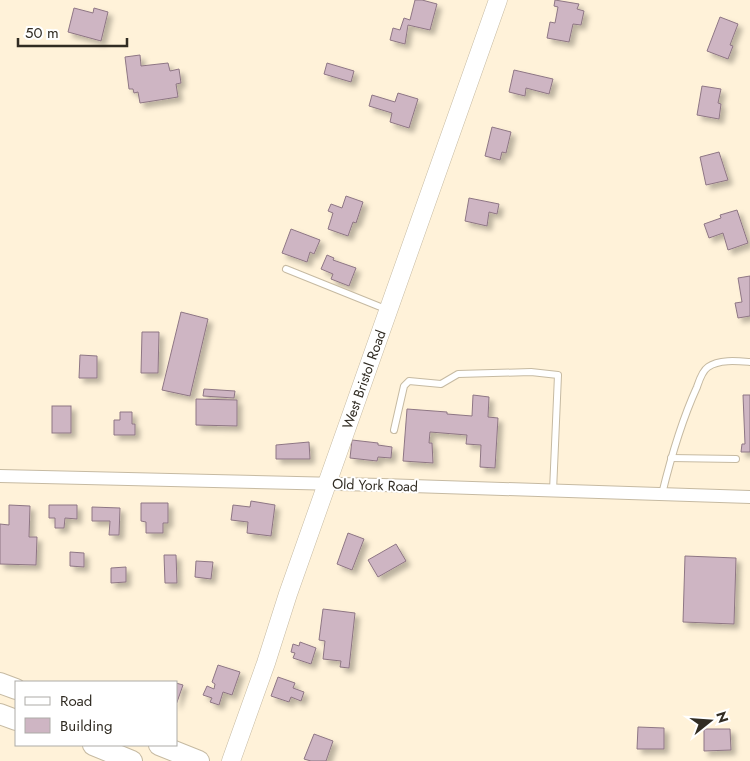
<svg xmlns="http://www.w3.org/2000/svg" width="750" height="761" font-family="Jost,sans-serif">
	<defs>
		<filter id="shadow"><feDropShadow dx="4.5" dy="4.5" stdDeviation="2.5" flood-color="#0004"/></filter>
	</defs>
	<rect width="100%" height="100%" fill="#fff2d9"/>
	<g fill="#ceb5c3" stroke="#8e7684" filter="url(#shadow)">
		<path d="M415,0H422L437,4L430,30L408,25L405,44L390,40L393,28L400,30L404,18L410,20Z"/>
		<path d="M555,0L579,4L577,9L584,11L581,25L573,24L569,42L547,38L550,22L555,23L558,7L554,6Z"/>
		<path d="M74,8L93,13L94,8L108,12L101,41L68,32Z"/>
		<path d="M720,17L738,24L730,45L733,46L728,59L707,51Z"/>
		<path d="M140,55L141,66L168,63L170,71L179,69L181,83L176,84L178,97L140,103L138,92L134,93L133,89H129L125,57Z"/>
		<path d="M327,63L354,71L351,82L324,74Z"/>
		<path d="M514,70L553,79L549,94L526,88L525,96L509,92Z"/>
		<path d="M702,86L721,89L718,103L721,104L719,119L697,115Z"/>
		<path d="M398,93L418,99L409,128L390,122L392,113L369,106L372,95L395,102Z"/>
		<path d="M492,127L511,132L506,153L502,152L500,160L485,156Z"/>
		<path d="M719,152L728,180L706,185L700,157Z"/>
		<path d="M346,196L363,202L356,223L353,222L348,236L328,229L333,213L328,211L331,204L342,208Z"/>
		<path d="M469,198L499,204L497,214L489,212L487,226L465,221Z"/>
		<path d="M737,210L748,243L728,250L723,233L709,238L704,224L721,218L720,215Z"/>
		<path d="M291,229L320,240L314,254L310,252L307,262L282,253Z"/>
		<path d="M327,255L334,258L333,260L356,268L349,286L331,279L333,274L321,269Z"/>
		<path d="M750,276V316L738,318L735,303L742,302L738,278Z"/>
		<path d="M181,312L208,319L190,396L162,390Z"/>
		<path d="M142,332H159L158,373H141Z"/>
		<path d="M80,355L97,356V378H79Z"/>
		<path d="M204,389L235,391L234,398L203,396Z"/>
		<path d="M473,395L489,397L488,417L498,418L495,468L480,467L481,445L466,444L467,435L430,432L429,443H432L433,463L403,461L407,409L447,412V414L472,416Z"/>
		<path d="M743,395H750V452H741L742,444H745Z"/>
		<path d="M196,399L237,400V426L196,425Z"/>
		<rect x="52" y="406" width="19" height="27"/>
		<path d="M120,412H132V424H135V435H114V420H120Z"/>
		<path d="M352,440L378,443V445L392,447L391,458L378,457L377,461L350,458Z"/>
		<path d="M309,442L310,459H276V445Z"/>
		<path d="M251,501L275,505L271,536L247,533L248,522L231,520L233,505L250,507Z"/>
		<path d="M141,503H168V523H163V533H146V522L141,521Z"/>
		<path d="M9,505L30,506L29,537H37L36,565L0,564V524L9,525Z"/>
		<path d="M49,505H77V519L65,518L64,528H55V518H49Z"/>
		<path d="M92,507L120,508L119,535H109L110,521H92Z"/>
		<path d="M348,533L364,539L352,570L337,564Z"/>
		<path d="M396,544L406,561L378,577L368,560Z"/>
		<path d="M70,552L84,553V567L70,566Z"/>
		<path d="M164,555H176L177,583H165Z"/>
		<path d="M685,556L736,558L734,624L683,622Z"/>
		<path d="M196,561L213,562L211,579L195,577Z"/>
		<path d="M126,567V582L111,583V568Z"/>
		<path d="M323,609L355,613L349,668L340,667L341,661L323,659L325,641L319,640Z"/>
		<path d="M300,642L316,648L311,664L293,658L295,653L291,652L293,644L299,646Z"/>
		<path d="M218,665L240,672L232,695L223,692L219,705L210,702L212,698L203,695L207,686L214,689L215,684L212,682Z"/>
		<path d="M278,677L295,683L293,688L304,692L301,701L291,697L289,702L271,696Z"/>
		<path d="M176,683L183,685L176,705Z"/>
		<path d="M638,727L664,728V749H637Z"/>
		<path d="M704,729H730L731,750L704,751Z"/>
		<path d="M314,734L333,741L326,761H311L304,759Z"/>
	</g>
	<g fill="none" stroke-linecap="round" stroke-linejoin="round">
		<g stroke="#c6baa2" stroke-width="8">
			<g id="service">
				<path d="M286,269L388,310"/>
				<path d="M394,430L404,386L409,381L441,384L458,374L531,372L558,375L553,491"/>
				<path d="M671,458L736,459"/>
				<path d="M662,494C671,457 681,422 697,387C699,381 702,371 708,367C719,359 738,361 750,362"/>
			</g>
		</g>
		<g stroke="#c6baa2" stroke-width="14">
			<path id="minor" d="M0,476L382,485L750,497"/>
		</g>
		<g stroke="#c6baa2" stroke-width="19">
			<g id="secondary">
				<path id="s1" d="M231,761L266,663L288,594L498,0"/>
			</g>
		</g>
		<g stroke="#c6baa2" stroke-width="22">
			<g id="trunk">
				<path d="M0,683L16,689"/>
				<path d="M0,714L16,720"/>
				<path d="M93,745L132,761"/>
				<path d="M159,745L199,761"/>
			</g>
		</g>
		<use href="#service" stroke="#fff" stroke-width="6"/>
		<use href="#minor" stroke="#fff" stroke-width="12"/>
		<use href="#secondary" stroke="#fff" stroke-width="18"/>
		<use href="#trunk" stroke="#fff" stroke-width="20"/>
	</g>
	<g text-anchor="middle" stroke-width="4" stroke-linejoin="round" paint-order="stroke">
		<g font-size="14" fill="#312c23" stroke="#fff">
			<text dy="5" stroke="none"><textPath href="#s1" startOffset="404">West Bristol Road</textPath></text>
			<text transform="translate(375 485) rotate(2)" y="5">Old York Road</text>
		</g>
	</g>
	<rect x="15" y="681" width="162" height="65" fill="#ffffff" stroke="#adaba7"/>
	<rect x="25" y="697" width="25" height="8" fill="#ffffff" stroke="#adaba7"/>
	<text x="60" y="706" font-size="15" fill="#312c23">Road</text>
	<rect x="25" y="718" width="25" height="15" fill="#ceb5c3" stroke="#adaba7"/>
	<text x="60" y="731" font-size="15" fill="#312c23">Building</text>
	<g transform="translate(710 721) rotate(73)" stroke="#ffffff" stroke-width="4" paint-order="stroke">
	<path d="M0-4L9 19L0 12L-9 19Z" fill="#312c23"/>
	<text y="-8" font-size="14" font-weight="bold" text-anchor="middle" fill="#312c23">N</text>
	</g>
	<path d="M18 38v8h109v-8" fill="none" stroke="#312c23" stroke-width="2.5"/>
	<text x="25" y="38" font-size="15" fill="#312c23" stroke="#ffffff" stroke-width="4" paint-order="stroke">50 m</text>
</svg>
